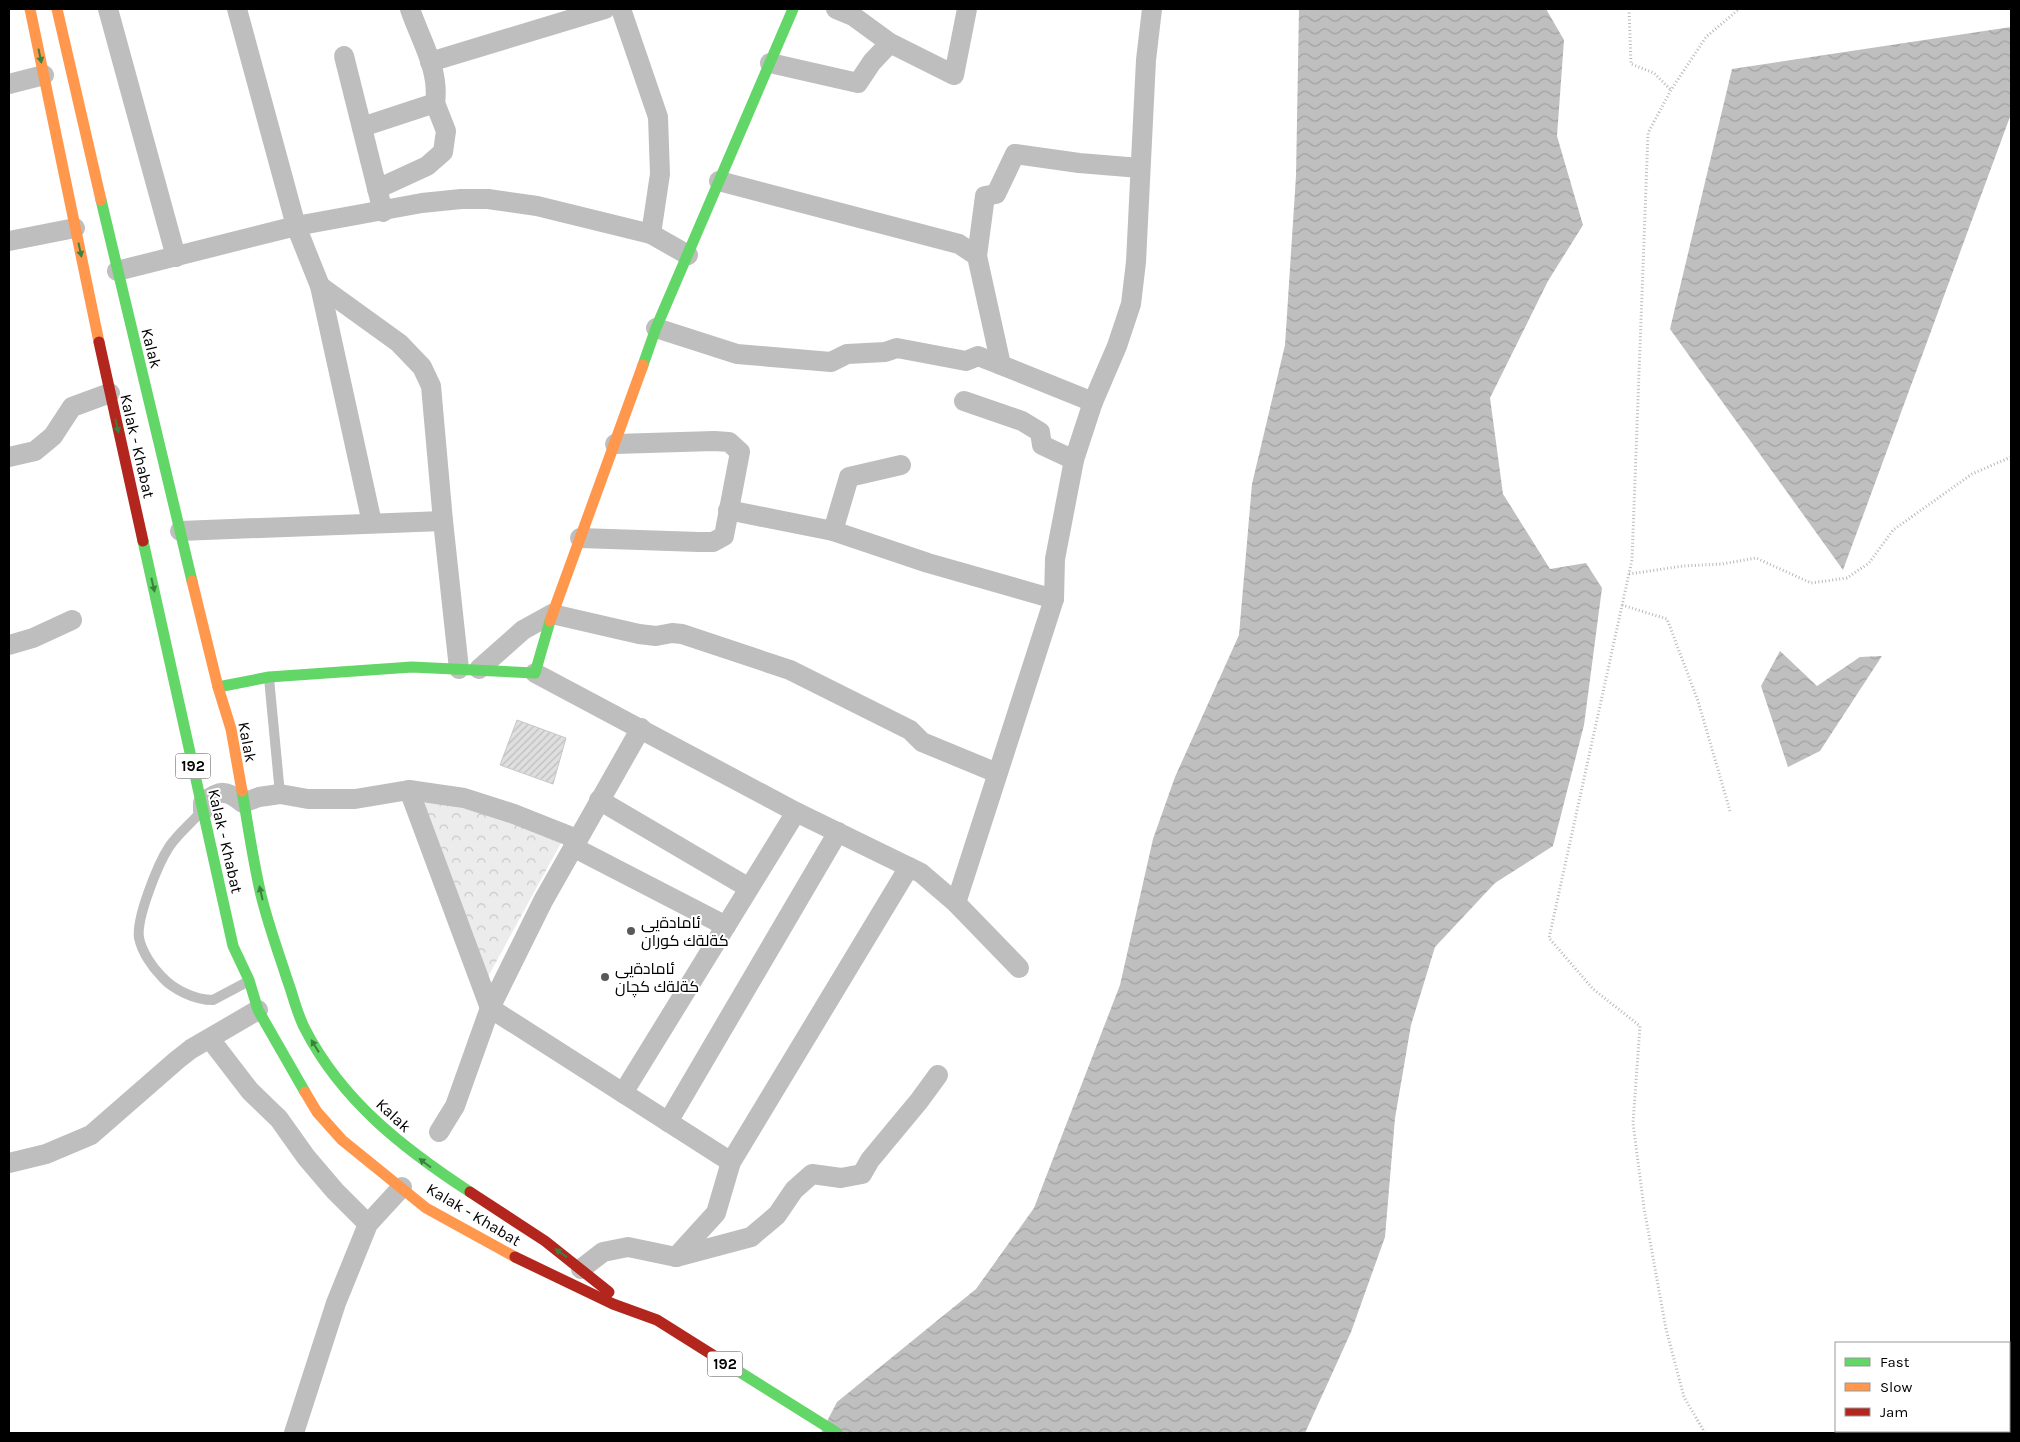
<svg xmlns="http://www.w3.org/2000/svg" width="2020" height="1442" font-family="Karla,Cairo,sans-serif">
	<defs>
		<pattern id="park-crowns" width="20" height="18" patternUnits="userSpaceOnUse" patternTransform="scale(1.25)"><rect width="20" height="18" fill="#ececec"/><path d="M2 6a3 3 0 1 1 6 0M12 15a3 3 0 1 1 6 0" fill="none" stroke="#c9c9c9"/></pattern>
		<pattern id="water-waves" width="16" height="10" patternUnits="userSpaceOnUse" patternTransform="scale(1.25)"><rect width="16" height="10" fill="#bfbfbf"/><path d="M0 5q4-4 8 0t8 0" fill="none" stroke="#a2a2a2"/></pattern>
		<pattern id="building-hatch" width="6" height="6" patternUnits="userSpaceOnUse" patternTransform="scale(1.25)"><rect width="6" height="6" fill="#dfdfdf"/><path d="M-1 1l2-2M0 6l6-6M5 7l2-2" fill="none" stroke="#bebebe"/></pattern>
	</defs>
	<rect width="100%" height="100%" fill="#fff"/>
	<path fill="url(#park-crowns)" d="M414,802C426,803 440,803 452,806C490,813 526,827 562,841L483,986Z"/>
	<g fill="url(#water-waves)">
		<path d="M1299,9H1546L1564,40L1557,136L1583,225L1548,281L1490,398L1503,494L1550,569L1586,563L1602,588L1584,725L1553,846L1495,883L1435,947L1411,1025L1395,1118L1385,1237L1351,1332L1305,1433H821L837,1402L976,1289L1034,1208L1120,985L1153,839L1175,777L1239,635L1252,484L1285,345L1296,176Z"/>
		<path d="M2011,27V114L1843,570L1670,329L1732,69Z"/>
		<path d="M1780,651L1817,686L1860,657L1882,656L1820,751L1788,767L1761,686Z"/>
	</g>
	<path fill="url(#building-hatch)" stroke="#c7c7c7" d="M517,720L566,738L553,784L500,765Z"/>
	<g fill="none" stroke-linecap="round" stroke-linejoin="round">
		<g stroke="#b9b9b9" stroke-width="3" stroke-dasharray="1 2.5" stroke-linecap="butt">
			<path d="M1629,9L1631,64L1654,73L1671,90"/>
			<path d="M1629,574L1683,566L1722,564L1756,558L1811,583L1847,578L1869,563L1893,530L1972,474L2011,457"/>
			<path d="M1622,605L1667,619L1698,701L1730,811"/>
			<path d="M1705,1433L1684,1397L1666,1329L1644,1208L1633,1123L1640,1026L1593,989L1549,938L1632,560L1648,133L1671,90L1706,37L1739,9"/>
		</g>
		<g stroke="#bebebe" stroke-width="10">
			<path d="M269,678L280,794"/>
			<path d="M200,813C190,824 177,835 169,847C158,864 136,918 139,938C142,952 152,967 162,977C174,990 195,1000 213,1000L247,982"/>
		</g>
		<g stroke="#bebebe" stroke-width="20">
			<path d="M108,9L176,257"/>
			<path d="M237,9L296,226L320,286L372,523"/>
			<path d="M621,9L658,117L660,174L651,234"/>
			<path d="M836,9L853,16L890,43L954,75L967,9"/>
			<path d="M344,56L383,212"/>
			<path d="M430,62L605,9"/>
			<path d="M770,63L858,83L872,62L890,43"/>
			<path d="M9,84L44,75"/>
			<path d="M362,127L435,103C440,70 420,39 410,9"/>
			<path d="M719,181L959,244L977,256L1001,365L1093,402"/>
			<path d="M377,189L427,166L443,152L446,131L435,103"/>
			<path d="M9,241L75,228"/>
			<path d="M977,256L985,196L996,194L1015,154L1079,163L1140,168"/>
			<path d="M117,271L296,226L422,203L461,199H488L537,206L651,234L688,255"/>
			<path d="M320,286L399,343L422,367L431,386L443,521L459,669"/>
			<path d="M656,328L737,354L831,362L847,354L885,352L897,348L966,361L978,356L1001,365"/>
			<path d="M964,401L1022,421L1040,432L1042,445L1074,460"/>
			<path d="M9,457L35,451L53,436L72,407L110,393"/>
			<path d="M728,510L833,531L928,563L1054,599"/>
			<path d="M180,531L443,521"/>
			<path d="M833,531L849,477L901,465"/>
			<path d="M580,538L699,542H713L724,536L740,452L729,442L714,441L615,444"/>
			<path d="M9,645L33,638L72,620"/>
			<path d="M479,669L523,630L552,614L639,634L656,636L672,633L682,634L790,670L910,730L922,742L997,773"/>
			<path d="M535,673L796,812L921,873L956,903L1019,968"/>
			<path d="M409,790L490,1008L731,1162"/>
			<path d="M599,800L749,888"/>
			<path d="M203,811V803C220,789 226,790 243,803L259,797L280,794L308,799H355L409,790L464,798L514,814L577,839"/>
			<path d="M573,847L726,926"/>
			<path d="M956,903L1054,599L1055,559L1074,460L1093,402L1117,346L1131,304L1136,262L1146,60L1152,9"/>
			<path d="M210,1039L250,1091L279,1119L306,1157L335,1191L368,1224"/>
			<path d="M623,1093L796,812"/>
			<path d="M668,1122L838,832"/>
			<path d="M439,1132L455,1106L490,1008L543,901L641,728"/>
			<path d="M9,1163L46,1154L91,1135L177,1060L191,1049L258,1010"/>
			<path d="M676,1257L751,1237L777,1215L794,1190L812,1174L841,1178L862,1174L870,1160L919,1101L938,1075"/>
			<path d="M581,1269L603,1252L628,1247L676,1257L716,1213L731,1162L909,867"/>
			<path d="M294,1433L336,1303L368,1224L402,1187"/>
		</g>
		<g stroke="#63d668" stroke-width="11">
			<path d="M101,200L192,581"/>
			<path d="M643,365L656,328L793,9"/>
			<path d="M143,541L233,946L249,980L258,1010L305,1092"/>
			<path d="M218,687L269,677L412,667L535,673L550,621"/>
			<path d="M242,791C248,825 253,861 261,895C268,924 278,951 287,979C293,995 297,1014 305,1029C342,1101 404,1149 470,1192"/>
			<path d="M727,1364L837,1433"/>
		</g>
		<g stroke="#ff974d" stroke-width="11">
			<path d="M30,9L99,342"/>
			<path d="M57,9L101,200"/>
			<path d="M192,581L218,687L231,729L242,791"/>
			<path d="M550,621L643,365"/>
			<path d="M305,1092L317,1112L342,1140L426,1208L515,1257"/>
		</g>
		<g stroke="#b3261e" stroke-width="11">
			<path d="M99,342L143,541"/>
			<path d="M470,1192L545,1241L609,1292"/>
			<path d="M515,1257L613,1304L657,1320L727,1364"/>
		</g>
	</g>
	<defs><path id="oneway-solid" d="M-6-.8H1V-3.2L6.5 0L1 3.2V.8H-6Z" transform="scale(1.25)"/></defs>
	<g fill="#3b803e">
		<use href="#oneway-solid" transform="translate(40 56) rotate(78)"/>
		<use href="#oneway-solid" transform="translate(80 250) rotate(78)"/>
		<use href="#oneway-solid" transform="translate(117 426) rotate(77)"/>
		<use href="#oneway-solid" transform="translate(153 585) rotate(77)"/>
		<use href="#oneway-solid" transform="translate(261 893) rotate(-103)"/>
		<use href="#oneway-solid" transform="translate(315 1046) rotate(-122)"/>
		<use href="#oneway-solid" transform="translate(425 1163) rotate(-143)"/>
		<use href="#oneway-solid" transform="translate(561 1253) rotate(-144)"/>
	</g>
	<g fill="#595959" stroke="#fff" stroke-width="2">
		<circle cx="631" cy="931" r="5"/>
		<circle cx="605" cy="977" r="5"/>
	</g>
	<g text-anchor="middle" stroke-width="4" stroke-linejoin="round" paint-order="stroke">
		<g fill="#fff" stroke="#4c4c4c" stroke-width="1">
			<rect x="175.5" y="753.5" width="35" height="25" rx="4"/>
			<rect x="707.5" y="1351.5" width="35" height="25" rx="4"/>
		</g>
		<g font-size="15" font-weight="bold" fill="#000">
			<text x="193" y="771">192</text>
			<text x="725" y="1369">192</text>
		</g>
		<g font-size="16" fill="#000" stroke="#fff">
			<text transform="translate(152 348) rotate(76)" y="6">Kalak</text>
			<text transform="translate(138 446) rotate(77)" y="6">Kalak - Khabat</text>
			<text transform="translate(248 742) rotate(79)" y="6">Kalak</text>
			<text transform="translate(226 841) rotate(77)" y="6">Kalak - Khabat</text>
			<text transform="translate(394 1115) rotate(43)" y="6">Kalak</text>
			<text transform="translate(474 1214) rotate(31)" y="6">Kalak - Khabat</text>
		</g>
		<g font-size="16" fill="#000" stroke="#fff" text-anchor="start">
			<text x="641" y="928">ئامادةيى<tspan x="641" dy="18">كةلةك كوران</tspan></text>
			<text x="615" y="974">ئامادةيى<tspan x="615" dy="18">كةلةك كچان</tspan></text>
		</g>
	</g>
	<rect width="2020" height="1442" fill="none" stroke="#000000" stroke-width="20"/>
	<rect x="1835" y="1342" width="175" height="90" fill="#ffffff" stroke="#999999"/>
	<rect x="1845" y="1358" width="25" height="8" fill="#63d668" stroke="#999999"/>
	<text x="1880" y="1367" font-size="15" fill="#000000">Fast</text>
	<rect x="1845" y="1383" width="25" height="8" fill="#ff974d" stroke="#999999"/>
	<text x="1880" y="1392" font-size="15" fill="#000000">Slow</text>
	<rect x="1845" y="1408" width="25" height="8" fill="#b3261e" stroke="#999999"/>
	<text x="1880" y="1417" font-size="15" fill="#000000">Jam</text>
</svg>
